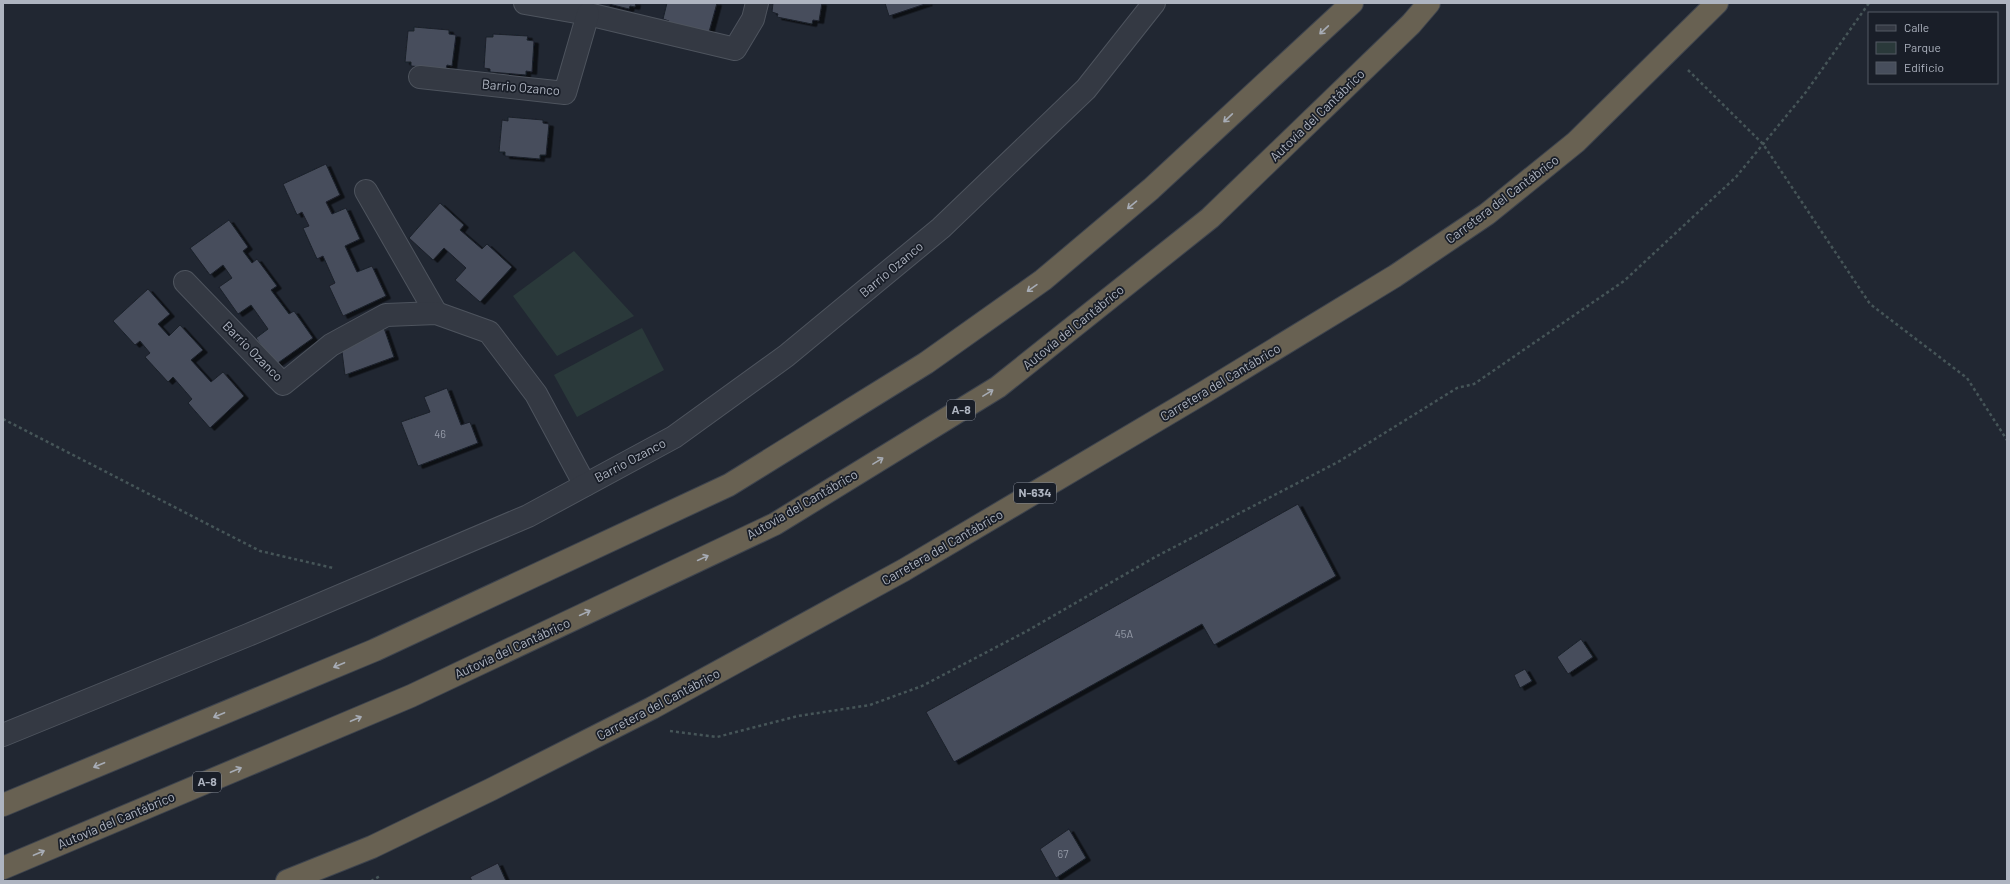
<svg xmlns="http://www.w3.org/2000/svg" width="2010" height="884" font-family="Barlow,sans-serif">
	<defs>
		<filter id="shadow"><feDropShadow dx="4.5" dy="2.5" stdDeviation="0" flood-color="#0009"/></filter>
	</defs>
	<rect width="100%" height="100%" fill="#212732"/>
	<g fill="#2a393a">
		<path d="M574,251L634,316L557,356L513,296Z"/>
		<path d="M642,328L664,370L577,417L554,375Z"/>
	</g>
	<g fill="#474e5c" stroke="#1b202a" filter="url(#shadow)">
		<path d="M605,3H636L635,7L630,6L629,9Z"/>
		<path d="M667,3H717L709,32L668,25L669,21L663,19Z"/>
		<path d="M773,3H822L819,21L813,20L812,24L777,17L778,14L772,12Z"/>
		<path d="M885,3H928L889,16Z"/>
		<path d="M414,27L449,30V34L456,35L452,66L447,65L446,69L411,66V62H405L408,31H414Z"/>
		<path d="M493,34L528,36L527,40L534,41L532,72L526,71V75L490,72V69L484,68L486,37H493Z"/>
		<path d="M508,117L543,120V123L549,124L546,155H540V159L505,156V152H499L502,120L508,121Z"/>
		<path d="M326,164L340,195L326,202L332,214L346,208L360,239L345,246L357,272L372,266L386,296L343,316L329,286L335,283L323,256L317,259L303,228L309,226L302,212L297,215L283,184Z"/>
		<path d="M440,203L464,225L460,230L482,249L487,244L512,267L480,302L455,280L466,268L444,248L433,260L409,238Z"/>
		<path d="M229,220L248,247L243,251L252,263L257,259L277,286L271,290L289,314L294,311L313,338L275,365L256,338L268,329L251,305L238,314L219,287L232,278L223,265L210,275L190,248Z"/>
		<path d="M148,289L170,314L158,324L169,336L180,325L203,350L191,360L211,382L223,372L244,396L210,428L188,403L192,399L173,377L168,382L145,357L150,353L140,341L135,345L113,321Z"/>
		<path d="M384,328L394,357L345,375L341,344Z"/>
		<path d="M447,388L461,425L470,422L478,443L418,466L401,422L430,412L424,397Z"/>
		<path d="M1298,504L1336,576L1214,645L1202,624L954,762L926,712Z"/>
		<path d="M1581,639L1593,657L1568,674L1557,657Z"/>
		<path d="M1525,669L1532,681L1520,688L1514,675Z"/>
		<path d="M1069,829L1086,858L1056,878L1040,849Z"/>
		<path d="M498,863L506,881H472L470,877Z"/>
	</g>
	<g fill="none" stroke-linecap="round" stroke-linejoin="round">
		<g stroke="#4e545e" stroke-width="24">
			<g id="street">
				<path d="M525,3L588,14L735,49L753,19L757,3"/>
				<path d="M420,77L565,93L588,14"/>
				<path d="M366,191L436,313"/>
				<path d="M185,282L283,384L331,345L386,315L436,313L489,332L536,394L585,485"/>
				<path d="M3,735L248,635L528,516L674,437L786,356L941,228L1086,89L1154,3"/>
			</g>
		</g>
		<g stroke="#3e444e" stroke-width="24">
			<g id="highway">
				<path d="M3,805L375,650L729,485L926,363L1043,280L1151,189L1352,3"/>
				<path d="M3,868L411,696L775,524L998,387L1210,218L1411,24L1429,3"/>
				<path d="M287,881L372,847L492,789L652,708L904,570L1203,393L1395,276L1487,214L1576,142L1717,3"/>
			</g>
		</g>
		<g stroke="#465558" stroke-width="2.5" stroke-dasharray="3 3" stroke-linecap="butt">
			<path d="M1688,70L1763,144L1870,304L1967,378L2007,440"/>
			<path d="M3,419L260,551L333,568"/>
			<path d="M670,731L717,737L798,716L870,705L922,686L1027,631L1157,556L1338,462L1457,388L1474,384L1624,281L1736,177L1806,92L1869,3"/>
			<path d="M371,881L380,876"/>
		</g>
		<use href="#street" stroke="#343943" stroke-width="22"/>
		<use href="#highway" stroke="#686152" stroke-width="22"/>
	</g>
	<defs><path id="oneway-shaft" d="M-6 0H5M1.5-3L5.5 0L1.5 3" fill="none" stroke-width="1.6" stroke-linecap="round" stroke-linejoin="round"/></defs>
	<g stroke="#a7acb5">
		<use href="#oneway-shaft" transform="translate(1324 30) rotate(137)"/>
		<use href="#oneway-shaft" transform="translate(1228 118) rotate(137)"/>
		<use href="#oneway-shaft" transform="translate(1132 205) rotate(140)"/>
		<use href="#oneway-shaft" transform="translate(1032 288) rotate(145)"/>
		<use href="#oneway-shaft" transform="translate(988 393) rotate(-31)"/>
		<use href="#oneway-shaft" transform="translate(878 461) rotate(-31)"/>
		<use href="#oneway-shaft" transform="translate(703 558) rotate(-25)"/>
		<use href="#oneway-shaft" transform="translate(585 613) rotate(-25)"/>
		<use href="#oneway-shaft" transform="translate(339 665) rotate(157)"/>
		<use href="#oneway-shaft" transform="translate(219 715) rotate(157)"/>
		<use href="#oneway-shaft" transform="translate(356 719) rotate(-23)"/>
		<use href="#oneway-shaft" transform="translate(99 765) rotate(157)"/>
		<use href="#oneway-shaft" transform="translate(236 770) rotate(-23)"/>
		<use href="#oneway-shaft" transform="translate(39 853) rotate(-23)"/>
	</g>
	<g text-anchor="middle" stroke-width="3.5" stroke-linejoin="round" paint-order="stroke">
		<g font-size="11" fill="#949aa7">
			<text x="440" y="438">46</text>
			<text x="1124" y="638">45A</text>
			<text x="1063" y="858">67</text>
		</g>
		<g fill="#191e28" stroke="#818792" stroke-width="1">
			<rect x="947" y="400" width="28" height="20" rx="3"/>
			<rect x="1014" y="483" width="42" height="20" rx="3"/>
			<rect x="193" y="772" width="28" height="20" rx="3"/>
		</g>
		<g font-size="12" font-weight="bold" fill="#aeb4c0">
			<text x="961" y="414">A-8</text>
			<text x="1035" y="497">N-634</text>
			<text x="207" y="786">A-8</text>
		</g>
		<g font-size="13" fill="#aeb4c0" stroke="#191e28">
			<text transform="translate(521 87) rotate(5)" y="5">Barrio Ozanco</text>
			<text transform="translate(1317 115) rotate(-44)" y="5">Autovía del Cantábrico</text>
			<text transform="translate(1502 199) rotate(-37)" y="5">Carretera del Cantábrico</text>
			<text transform="translate(891 269) rotate(-40)" y="5">Barrio Ozanco</text>
			<text transform="translate(1073 327) rotate(-39)" y="5">Autovía del Cantábrico</text>
			<text transform="translate(253 351) rotate(45)" y="5">Barrio Ozanco</text>
			<text transform="translate(1220 382) rotate(-31)" y="5">Carretera del Cantábrico</text>
			<text transform="translate(630 460) rotate(-28)" y="5">Barrio Ozanco</text>
			<text transform="translate(802 504) rotate(-30)" y="5">Autovía del Cantábrico</text>
			<text transform="translate(942 547) rotate(-30)" y="5">Carretera del Cantábrico</text>
			<text transform="translate(512 648) rotate(-25)" y="5">Autovía del Cantábrico</text>
			<text transform="translate(658 704) rotate(-28)" y="5">Carretera del Cantábrico</text>
			<text transform="translate(116 820) rotate(-23)" y="5">Autovía del Cantábrico</text>
		</g>
	</g>
	<rect width="2010" height="884" fill="none" stroke="#aeb4c0" stroke-width="8"/>
	<rect x="1868" y="12" width="130" height="72" fill="#191e28" stroke="#555a65"/>
	<rect x="1876" y="25" width="20" height="6" fill="#343943" stroke="#555a65"/>
	<text x="1904" y="32" font-size="12" fill="#aeb4c0">Calle</text>
	<rect x="1876" y="42" width="20" height="12" fill="#2a393a" stroke="#555a65"/>
	<text x="1904" y="52" font-size="12" fill="#aeb4c0">Parque</text>
	<rect x="1876" y="62" width="20" height="12" fill="#474e5c" stroke="#555a65"/>
	<text x="1904" y="72" font-size="12" fill="#aeb4c0">Edificio</text>
</svg>
